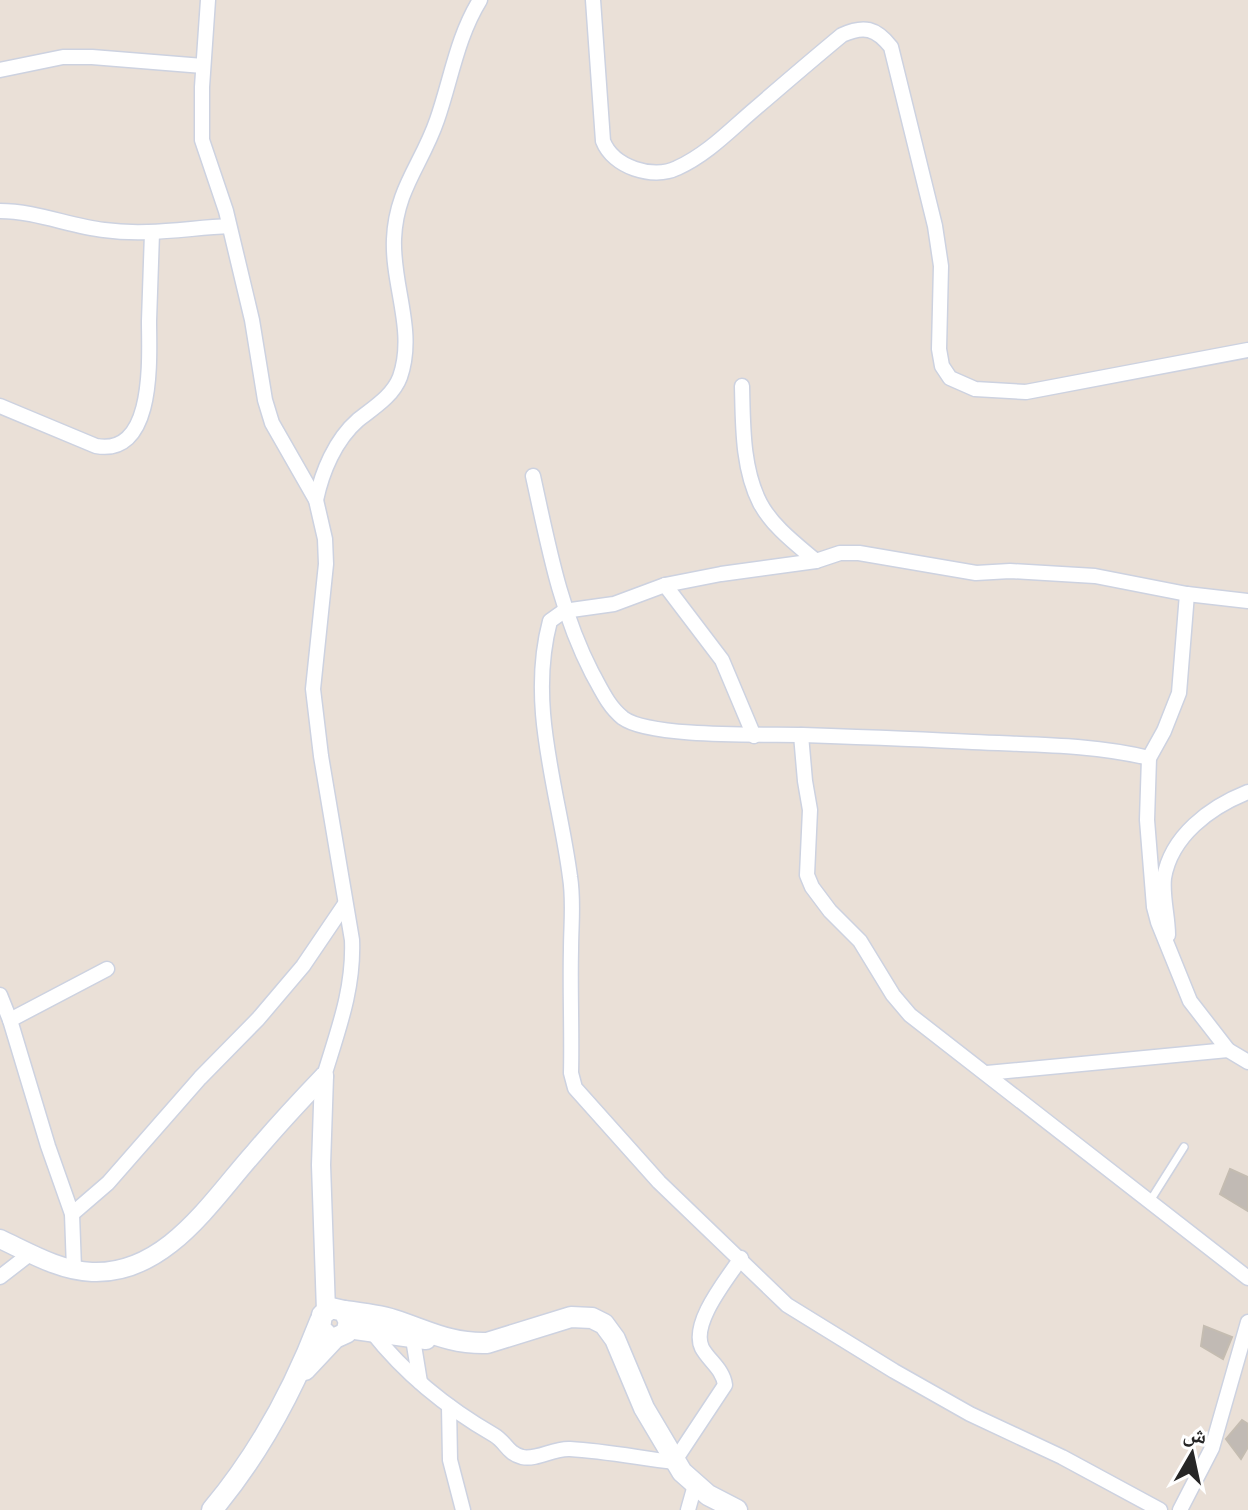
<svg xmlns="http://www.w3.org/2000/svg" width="1248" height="1510" font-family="Lato,'Noto Naskh Arabic',sans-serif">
	<rect width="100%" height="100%" fill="#eae0d7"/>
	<g fill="#c1bab4" stroke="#c4bcb1" stroke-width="2">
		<path d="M1230,1169L1248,1177V1211L1220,1194Z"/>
		<path d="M1204,1326L1232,1337L1223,1359L1201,1346Z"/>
		<path d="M1242,1420L1248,1424V1447L1241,1459L1226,1439Z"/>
	</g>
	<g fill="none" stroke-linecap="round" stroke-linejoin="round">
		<g stroke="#cdd2e0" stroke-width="10">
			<path id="service" d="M1150,1201L1184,1147"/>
		</g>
		<g stroke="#cdd2e0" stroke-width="17">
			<g id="minor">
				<path d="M208,0L202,87V140L226,211L252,320L265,400L272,423L316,500L325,539L326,564L313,689L321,756L352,940C354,989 338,1030 324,1076"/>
				<path d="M593,0L603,141C613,167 653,180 677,168C708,154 731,129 756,108C785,83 813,59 842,35C864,25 876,28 891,47L935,226L941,266L939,349L942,366L950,378L975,389L1026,392L1248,350"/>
				<path d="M0,70L63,57H92L203,66"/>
				<path d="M0,211C35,211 70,226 104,230C147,236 187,228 229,226"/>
				<path d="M742,386C743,424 742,468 760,503C772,526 796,544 816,561"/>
				<path d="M0,406L96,446C156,457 149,356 149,321C150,292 151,262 152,233"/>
				<path d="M533,476C548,544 560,611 592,673C601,689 608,706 623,718C650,738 766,734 803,735C860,737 917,739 973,742C1032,745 1091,744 1149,758"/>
				<path d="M316,500C322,472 335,440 358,420C373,408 393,396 400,377C416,331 392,286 394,239C396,189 422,164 437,120C451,80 457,37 480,0"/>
				<path d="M665,585L722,660L754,736"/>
				<path d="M1187,594L1179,693L1164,731L1149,758L1147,820L1154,907L1158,922L1190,1001L1228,1050L1248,1062"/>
				<path d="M801,735L805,781L810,810L807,875L812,887L830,911L860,941L893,995L910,1015L1248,1278"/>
				<path d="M1168,935C1168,916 1162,897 1164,878C1171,836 1210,807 1248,792"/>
				<path d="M0,995L10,1020L48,1146L72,1214L74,1269"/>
				<path d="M10,1020L107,969"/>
				<path d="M987,1073L1228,1050"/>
				<path d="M72,1214L108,1183L200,1078L258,1019L303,966L345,904"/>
				<path d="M0,1277L31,1253"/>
				<path d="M372,1332C406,1375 447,1408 494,1435C506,1442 507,1453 522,1457C538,1460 553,1448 570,1449C605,1451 640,1458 674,1462L725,1385C723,1369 709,1361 702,1348C690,1323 728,1278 741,1258"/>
				<path d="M413,1339L420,1382"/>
				<path d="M449,1406L450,1460L463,1510"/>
				<path d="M688,1510L695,1485"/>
				<path d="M1160,1510L1062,1457L970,1414L894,1371L787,1305L659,1182L575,1088L571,1073C572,1032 570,991 571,950C571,925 574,901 570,877C559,792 527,707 550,621L564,611L614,604L665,585L721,574L816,561L840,553H859L976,573L1010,571L1095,576L1187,594L1248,601"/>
				<path d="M1180,1510L1212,1448L1248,1322"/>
			</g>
		</g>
		<g stroke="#cdd2e0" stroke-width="21">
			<g id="tertiary">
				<path d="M324,1076L321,1165L326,1311"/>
				<path d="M0,1239C28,1252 60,1271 92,1272C166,1275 211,1201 254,1153C276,1127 300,1101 324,1076"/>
			</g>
		</g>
		<g stroke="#cdd2e0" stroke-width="23">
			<g id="secondary">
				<path d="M344,1311C361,1313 378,1315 394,1320C428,1331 450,1344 487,1343L571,1317L592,1318L604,1324L615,1339L644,1408L682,1472L708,1495L737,1510"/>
				<path d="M348,1328L426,1339"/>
				<path d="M305,1370L335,1338L346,1333L349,1322L344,1311L331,1308L322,1315L320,1328L329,1337L335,1338"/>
				<path d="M212,1510C259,1454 294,1389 320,1321"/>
			</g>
		</g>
		<use href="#service" stroke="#fff" stroke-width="7"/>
		<use href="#minor" stroke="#fff" stroke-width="14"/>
		<use href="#tertiary" stroke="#fff" stroke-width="18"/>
		<use href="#secondary" stroke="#fff" stroke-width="20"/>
	</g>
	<g transform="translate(1192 1454) rotate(9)" stroke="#ffffff" stroke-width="6" paint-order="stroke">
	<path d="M0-6L14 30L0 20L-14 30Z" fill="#262626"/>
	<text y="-12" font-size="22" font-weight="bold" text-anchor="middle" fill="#262626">ش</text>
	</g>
</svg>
